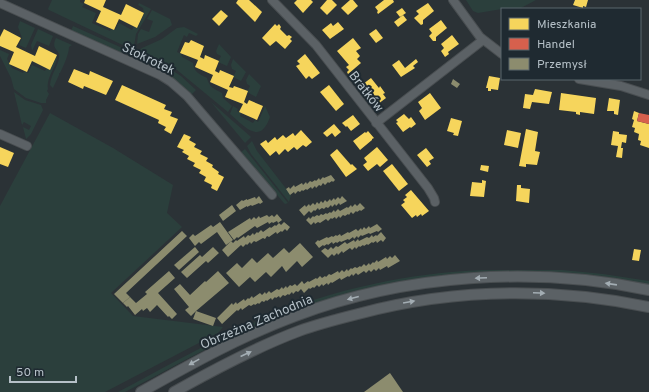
<svg xmlns="http://www.w3.org/2000/svg" width="649" height="392" font-family="Overpass,sans-serif">
	<rect width="100%" height="100%" fill="#2b3236"/>
	<g fill="#2b3f3c">
		<path d="M52,0H80V2L84,4L82,7L96,13L92,23L110,31L111,29L115,30L119,23L132,30L134,27L138,28L144,13L143,8L138,5L139,3L151,9L136,34L134,46L131,49L49,10L48,9Z"/>
		<path d="M466,0H536L519,9H502L478,13L473,11Z"/>
		<path d="M152,10L170,19L172,25L155,37L137,44L138,34L141,29L149,32L153,21L147,19Z"/>
		<path d="M20,21L35,28L26,48L19,45L22,38L18,27Z"/>
		<path d="M73,26L129,51L121,54L71,31Z"/>
		<path d="M184,27L198,34L196,36L189,33L187,37L184,35L177,52L181,54L182,57L193,63C194,72 199,74 207,78C209,87 214,89 222,93L223,98L232,106L228,112L177,70L138,52L142,48L162,39L177,28Z"/>
		<path d="M38,29L53,36L49,46L37,41L32,51L31,45Z"/>
		<path d="M56,38L72,45L69,47C69,54 63,67 60,73H59V75L53,88L50,85C51,74 58,66 59,58C61,49 50,50 56,38Z"/>
		<path d="M219,44L231,57L227,66L218,62L221,56L217,54L216,51Z"/>
		<path d="M0,50L9,54L7,59L12,68L23,73L24,71L28,73L32,65L45,71L47,68L50,70L57,55C58,66 46,76 48,89L47,91L49,94L46,100V103H41L26,98L14,89L11,78L0,56Z"/>
		<path d="M233,59L246,72L241,81L233,77L236,71L232,69L231,65Z"/>
		<path d="M173,71L181,76L196,90L192,94L171,76Z"/>
		<path d="M249,74L261,86L256,97L247,92L250,86L247,84L246,80Z"/>
		<path d="M14,92L25,100L41,105L43,110L31,134L26,139L23,127L29,130L31,126L24,122L22,125Z"/>
		<path d="M211,102L251,137L245,143Z"/>
		<path d="M233,106L238,109L237,111L241,113L240,116L253,123L255,120L258,122L265,106L270,117C260,146 244,126 230,114Z"/>
		<path d="M50,113L113,148L173,185L167,213L182,227L111,293L133,316L223,327L218,333L105,392H0V206Z"/>
		<path d="M252,141L257,151L291,195L289,202L251,154L247,146Z"/>
		<path d="M245,149L288,203L285,204L283,202L241,152Z"/>
		<path d="M482,270H562L603,274L649,281V285C517,260 384,271 260,324C213,343 170,369 125,392H118C167,366 216,338 267,317C335,289 409,273 482,270Z"/>
	</g>
	<g fill="#f6d55c">
		<path d="M85,0H106L103,7L121,15L126,4L144,13L137,28L119,19L114,30L96,22L101,11L84,3Z"/>
		<path d="M238,0H249L262,12L255,22L236,3Z"/>
		<path d="M297,0H311L313,2L303,13L294,3Z"/>
		<path d="M327,0H332L337,5L327,15L320,8Z"/>
		<path d="M350,0H353L358,6L348,15L341,8Z"/>
		<path d="M384,0H393L394,2L378,14L377,12L378,11L375,7Z"/>
		<path d="M575,0H588L586,7L583,6V8L573,5Z"/>
		<path d="M428,3L434,11L423,20V24L421,25L414,18L419,14L416,11Z"/>
		<path d="M402,8L406,13L400,17L396,12Z"/>
		<path d="M221,10L228,16L219,26L212,19Z"/>
		<path d="M403,15L407,20L398,27L394,22Z"/>
		<path d="M441,20L447,28L436,37V41H433L429,36L432,33L429,29Z"/>
		<path d="M338,22L344,29L330,39L322,30L331,23L333,26Z"/>
		<path d="M275,24L277,26L279,24L281,27L280,29L287,36L289,35L292,37L290,39L292,41L285,49L276,41L270,46L262,38Z"/>
		<path d="M4,29L21,38L16,47L35,56L39,46L57,55L50,70L32,61L27,72L9,64L14,52L0,46V37Z"/>
		<path d="M376,29L383,38L376,43L369,34Z"/>
		<path d="M452,35L459,44L448,52L449,54L445,57L441,51L444,48L441,44Z"/>
		<path d="M353,38L361,48L356,51L360,56L357,59L361,63L348,74L347,72L349,70L346,67L349,65L337,51Z"/>
		<path d="M191,40L204,46L200,57L204,59L205,55L219,61L215,71L219,73L220,70L234,76L229,87L233,88L234,86L248,91L244,102L247,104L249,100L263,106L257,120L239,112L243,104L225,97L228,90L210,82L213,75L195,67L198,60L180,53L185,42L189,43Z"/>
		<path d="M305,54L320,73L312,79L309,76L306,79L296,66L300,64L297,61Z"/>
		<path d="M416,59L418,62L413,66L415,68L401,77L392,65L399,60L405,68Z"/>
		<path d="M74,69L89,75L90,71L113,81L106,95L84,86L83,89L68,82Z"/>
		<path d="M489,76L500,78L498,90L491,89V91H488V88H486Z"/>
		<path d="M371,78L379,88L380,86L385,93L383,94L386,98L378,104L363,84Z"/>
		<path d="M122,85L166,105L164,109L172,112L170,116L178,119L171,134L164,130L166,127L158,123L159,120L115,100Z"/>
		<path d="M329,85L344,104L336,111L320,92Z"/>
		<path d="M535,89L552,92L549,104L532,102L530,109L523,108L525,94L533,95Z"/>
		<path d="M430,93L441,108L425,120L419,111L422,108L418,102Z"/>
		<path d="M561,93L596,98L594,114L580,112V115L576,114V112L559,110Z"/>
		<path d="M609,98L620,100L618,115L614,114V111H607Z"/>
		<path d="M634,111L639,113L637,121L649,124V148L640,145L641,141L638,140L639,134L634,132L635,128L632,127L634,120L632,119Z"/>
		<path d="M404,114L409,119L411,117L416,124L411,128L410,127L403,132L396,123L398,122L396,120Z"/>
		<path d="M353,115L360,124L351,131L347,126L346,127L342,123Z"/>
		<path d="M451,118L462,121L458,136L453,135L454,133L447,131Z"/>
		<path d="M334,124L341,132L335,137L332,133L327,137L323,133Z"/>
		<path d="M526,129L538,132L535,151L540,152L537,165L526,164V167L519,166Z"/>
		<path d="M301,130L312,142L306,147L303,145L297,150L294,147L288,152L285,149L279,155L276,151L270,156L260,144L266,140L268,143L275,137L277,140L283,135L286,138L293,133L295,136Z"/>
		<path d="M507,130L521,133L518,148L504,145Z"/>
		<path d="M368,131L374,138L372,139V140L360,150L353,141L365,132L366,133Z"/>
		<path d="M613,131L619,132V134L627,135L626,143L622,142L621,148H623L622,158L616,157L618,146L611,145Z"/>
		<path d="M184,134L191,137L189,140L196,144L194,147L202,151L200,154L208,158L206,161L213,165L212,167L219,172L218,174L224,177L217,191L211,188L212,185L204,181L206,177L199,173L201,170L193,166L195,163L187,159L189,156L182,152L184,150L177,147Z"/>
		<path d="M0,147L14,153L8,167L0,164Z"/>
		<path d="M377,147L388,160L380,167L377,164L368,171L363,165L367,162L364,158Z"/>
		<path d="M426,148L434,158L429,161L431,164L427,167L417,155Z"/>
		<path d="M337,149L351,165L352,164L357,169L346,177L330,155Z"/>
		<path d="M392,164L408,184L399,191L383,171Z"/>
		<path d="M481,165L489,166L488,172L480,170Z"/>
		<path d="M482,180L486,181L484,197L470,196L472,182L482,183Z"/>
		<path d="M517,185H521V188L530,189L529,203L516,201Z"/>
		<path d="M411,190L429,211L422,216L421,214L417,217L416,215L412,218L401,205L405,202L403,200L407,197L405,195Z"/>
		<path d="M634,249L641,250L639,261L632,260Z"/>
	</g>
	<path fill="#d6604d" d="M639,113L649,115V124L637,121Z"/>
	<g fill="#8c8c6e">
		<path d="M453,79L460,84L457,88L451,84Z"/>
		<path d="M331,175L335,180L333,182L332,181L329,183L328,182L325,185L323,183L321,186L319,185L316,188L315,186L312,189L311,187L307,190L306,189L303,191L302,190L300,192L298,191L295,194L294,192L290,195L286,189L289,187L290,189L294,185L295,187L302,183L303,185L306,182L307,184L310,181L312,182L315,180L316,181L319,178L320,180L323,177L324,178Z"/>
		<path d="M259,196L263,202L260,204L259,203L252,206L251,205L247,207V206L240,210L236,205L242,200L243,201L247,199V200L255,197L256,199Z"/>
		<path d="M342,196L347,201L340,205L339,203L336,206L335,204L332,207L331,205L328,208L326,207L324,209L322,208L319,210L318,208L315,211L314,210L311,213L309,211L304,216L299,210L305,205L306,207L309,204L310,206L313,203L315,205L317,202L319,204L321,201L323,203L325,200L327,202L330,199L331,201L334,198L335,200L338,197L340,199Z"/>
		<path d="M360,203L365,208L361,211L360,210L357,212L356,211L353,214L351,212L349,215L348,214L345,216L343,215L340,218L339,216L336,219L335,217L332,219L331,218L328,221L326,219L320,223L318,222L315,224L314,222L311,225L306,220L309,217L310,219L313,216L314,217L317,215L319,216L321,214L323,215L326,213L327,214L330,212L331,213L334,210L335,212L338,209L340,211L347,207L348,208L351,205L352,207L355,204L357,206Z"/>
		<path d="M232,205L236,211L223,221L219,215Z"/>
		<path d="M277,214L282,220L278,223L277,221L273,223L272,222L269,224L268,222L257,228L255,226L238,238L237,237L234,240L228,232L250,218L251,220L254,217L256,219L259,216L260,218L267,215L269,217L272,215L274,217Z"/>
		<path d="M220,222L233,240L226,245L217,232L201,244L199,242L195,246L189,238L193,234L195,236L211,225L213,227Z"/>
		<path d="M284,222L290,227L287,231L285,229L282,232L281,231L277,234L276,232L269,237L267,236L265,239L263,238L256,242L254,241L251,244L250,242L247,245L246,244L243,247L241,245L228,257L222,250L231,241L233,243L236,240L237,241L244,236L245,238L248,235L250,236L253,233L254,235L257,232L258,233L261,230L263,232L270,227L271,228L275,225L276,226L279,223L281,225Z"/>
		<path d="M377,224L382,229L378,232L377,231L370,234L369,233L362,236L361,235L358,238L357,236L354,239L353,237L349,240L348,239L341,242L340,241L337,243L336,242L333,244L332,242L328,245L327,244L324,246L323,245L319,248L315,243L318,240L319,241L327,237L328,238L332,236L333,237L336,235L337,236L340,234L341,236L348,232L349,233L356,229L358,231L361,228L362,230L364,227L366,229L369,226L370,228Z"/>
		<path d="M182,231L187,236L126,293L130,297L123,303L114,294Z"/>
		<path d="M381,232L386,238L383,242L381,240L377,243L376,241L373,243L372,242L368,245L367,244L364,246L363,245L360,247L359,246L356,249L355,247L352,250L350,248L343,253L342,251L338,255L337,253L334,256L332,254L328,258L321,251L325,248L328,250L331,247L333,249L336,246L338,247L345,242L347,244L354,240L355,242L358,239L359,241L367,237L369,238L372,235L373,237L376,235L377,236Z"/>
		<path d="M300,243L313,257L302,267L297,261L286,272L282,266L271,277L266,272L255,282L250,277L239,287L226,273L237,263L242,268L252,258L257,263L268,253L273,258L284,248L289,253Z"/>
		<path d="M195,247L199,252L179,270L174,265Z"/>
		<path d="M213,247L219,253L208,263L206,261L187,278L181,272L200,255L202,257Z"/>
		<path d="M395,255L400,261L388,268L387,266L380,270L379,268L376,271L374,269L371,272L369,270L366,273L364,271L358,275L356,273L353,276L352,274L349,277L348,276L341,280L340,278L332,283L331,282L328,285L327,283L323,286L322,284L319,287L317,285L314,288L313,287L310,289L309,288L304,293L301,289L298,292L296,291L293,294L292,292L289,295L288,294L285,296L283,295L280,298L279,296L276,298L275,297L272,300L271,298L267,301L266,300L264,302L262,301L259,304L258,303L255,305L254,304L251,306L249,305L242,310L241,308L238,311L237,310L222,324L217,318L232,303L233,305L236,302L237,304L244,299L245,301L248,298L249,299L252,296L253,298L260,293L262,295L265,292L266,294L269,291L271,293L277,289L279,290L282,287L283,289L286,286L287,288L290,285L292,286L295,284L297,286L302,281L304,284L308,281L309,282L316,278L317,279L320,276L322,278L325,276L326,277L329,274L331,275L338,271L339,273L342,270L344,272L347,269L348,271L351,268L352,269L355,267L357,268L360,266L361,267L364,264L366,266L369,263L370,265L373,262L374,263L377,260L378,262L386,257L387,259L390,256L392,258Z"/>
		<path d="M169,271L175,278L158,293L177,314L172,319L169,316L168,317L157,305L150,312L147,308L143,311L142,309L135,315L128,306L127,307L123,303L130,297L136,303L147,294L145,292Z"/>
		<path d="M218,271L229,283L196,311L216,318L213,326L193,319L196,311L191,316L185,310L189,307L174,289L180,284L190,295L205,281L206,282Z"/>
		<path d="M390,373L403,392H364Z"/>
	</g>
	<g fill="none" stroke-linecap="round" stroke-linejoin="round">
		<g stroke="#494e51" stroke-width="10">
			<g id="minor">
				<path d="M272,0L316,45L428,188L434,198L435,202"/>
				<path d="M453,0L480,37L502,54"/>
				<path d="M0,3L160,75L171,82L187,96L272,195"/>
				<path d="M579,79L621,86L649,95"/>
				<path d="M376,123L483,40"/>
				<path d="M0,134L27,146"/>
			</g>
		</g>
		<g stroke="#494e51" stroke-width="12">
			<g id="tertiary">
				<path d="M141,392C191,364 241,336 295,316C406,274 533,266 649,290"/>
				<path d="M174,392C215,369 256,347 299,331C318,324 338,319 358,314C455,288 550,287 649,307"/>
			</g>
		</g>
		<use href="#minor" stroke="#5b6165" stroke-width="8"/>
		<use href="#tertiary" stroke="#5b6165" stroke-width="10"/>
	</g>
	<defs><path id="oneway-solid" d="M-6-.8H1V-3.2L6.5 0L1 3.2V.8H-6Z"/></defs>
	<g fill="#a3adb3">
		<use href="#oneway-solid" transform="translate(481 278) rotate(178)"/>
		<use href="#oneway-solid" transform="translate(611 284) rotate(-172)"/>
		<use href="#oneway-solid" transform="translate(539 293) rotate(2)"/>
		<use href="#oneway-solid" transform="translate(353 298) rotate(165)"/>
		<use href="#oneway-solid" transform="translate(409 302) rotate(-10)"/>
		<use href="#oneway-solid" transform="translate(246 354) rotate(-25)"/>
		<use href="#oneway-solid" transform="translate(194 362) rotate(151)"/>
	</g>
	<g text-anchor="middle" stroke-width="4" stroke-linejoin="round" paint-order="stroke">
		<g font-size="13" fill="#b5c0c7" stroke="#1f2a31">
			<text transform="translate(149 58) rotate(26)" y="5">Stokrotek</text>
			<text transform="translate(367 91) rotate(52)" y="5">Bratków</text>
			<text transform="translate(256 321) rotate(-23)" y="5">Obrzeżna Zachodnia</text>
		</g>
	</g>
	<rect x="501" y="8" width="140" height="72" fill="#1f2a31" stroke="#5b666d"/>
	<rect x="509" y="18" width="20" height="12" fill="#f6d55c" stroke="#5b666d"/>
	<text x="537" y="28" font-size="12" fill="#b5c0c7">Mieszkania</text>
	<rect x="509" y="38" width="20" height="12" fill="#d6604d" stroke="#5b666d"/>
	<text x="537" y="48" font-size="12" fill="#b5c0c7">Handel</text>
	<rect x="509" y="58" width="20" height="12" fill="#8c8c6e" stroke="#5b666d"/>
	<text x="537" y="68" font-size="12" fill="#b5c0c7">Przemysł</text>
	<path d="M10 376v6h66v-6" fill="none" stroke="#b5c0c7" stroke-width="2"/>
	<text x="16" y="376" font-size="12" fill="#b5c0c7" stroke="#1f2a31" stroke-width="3" paint-order="stroke">50 m</text>
</svg>
